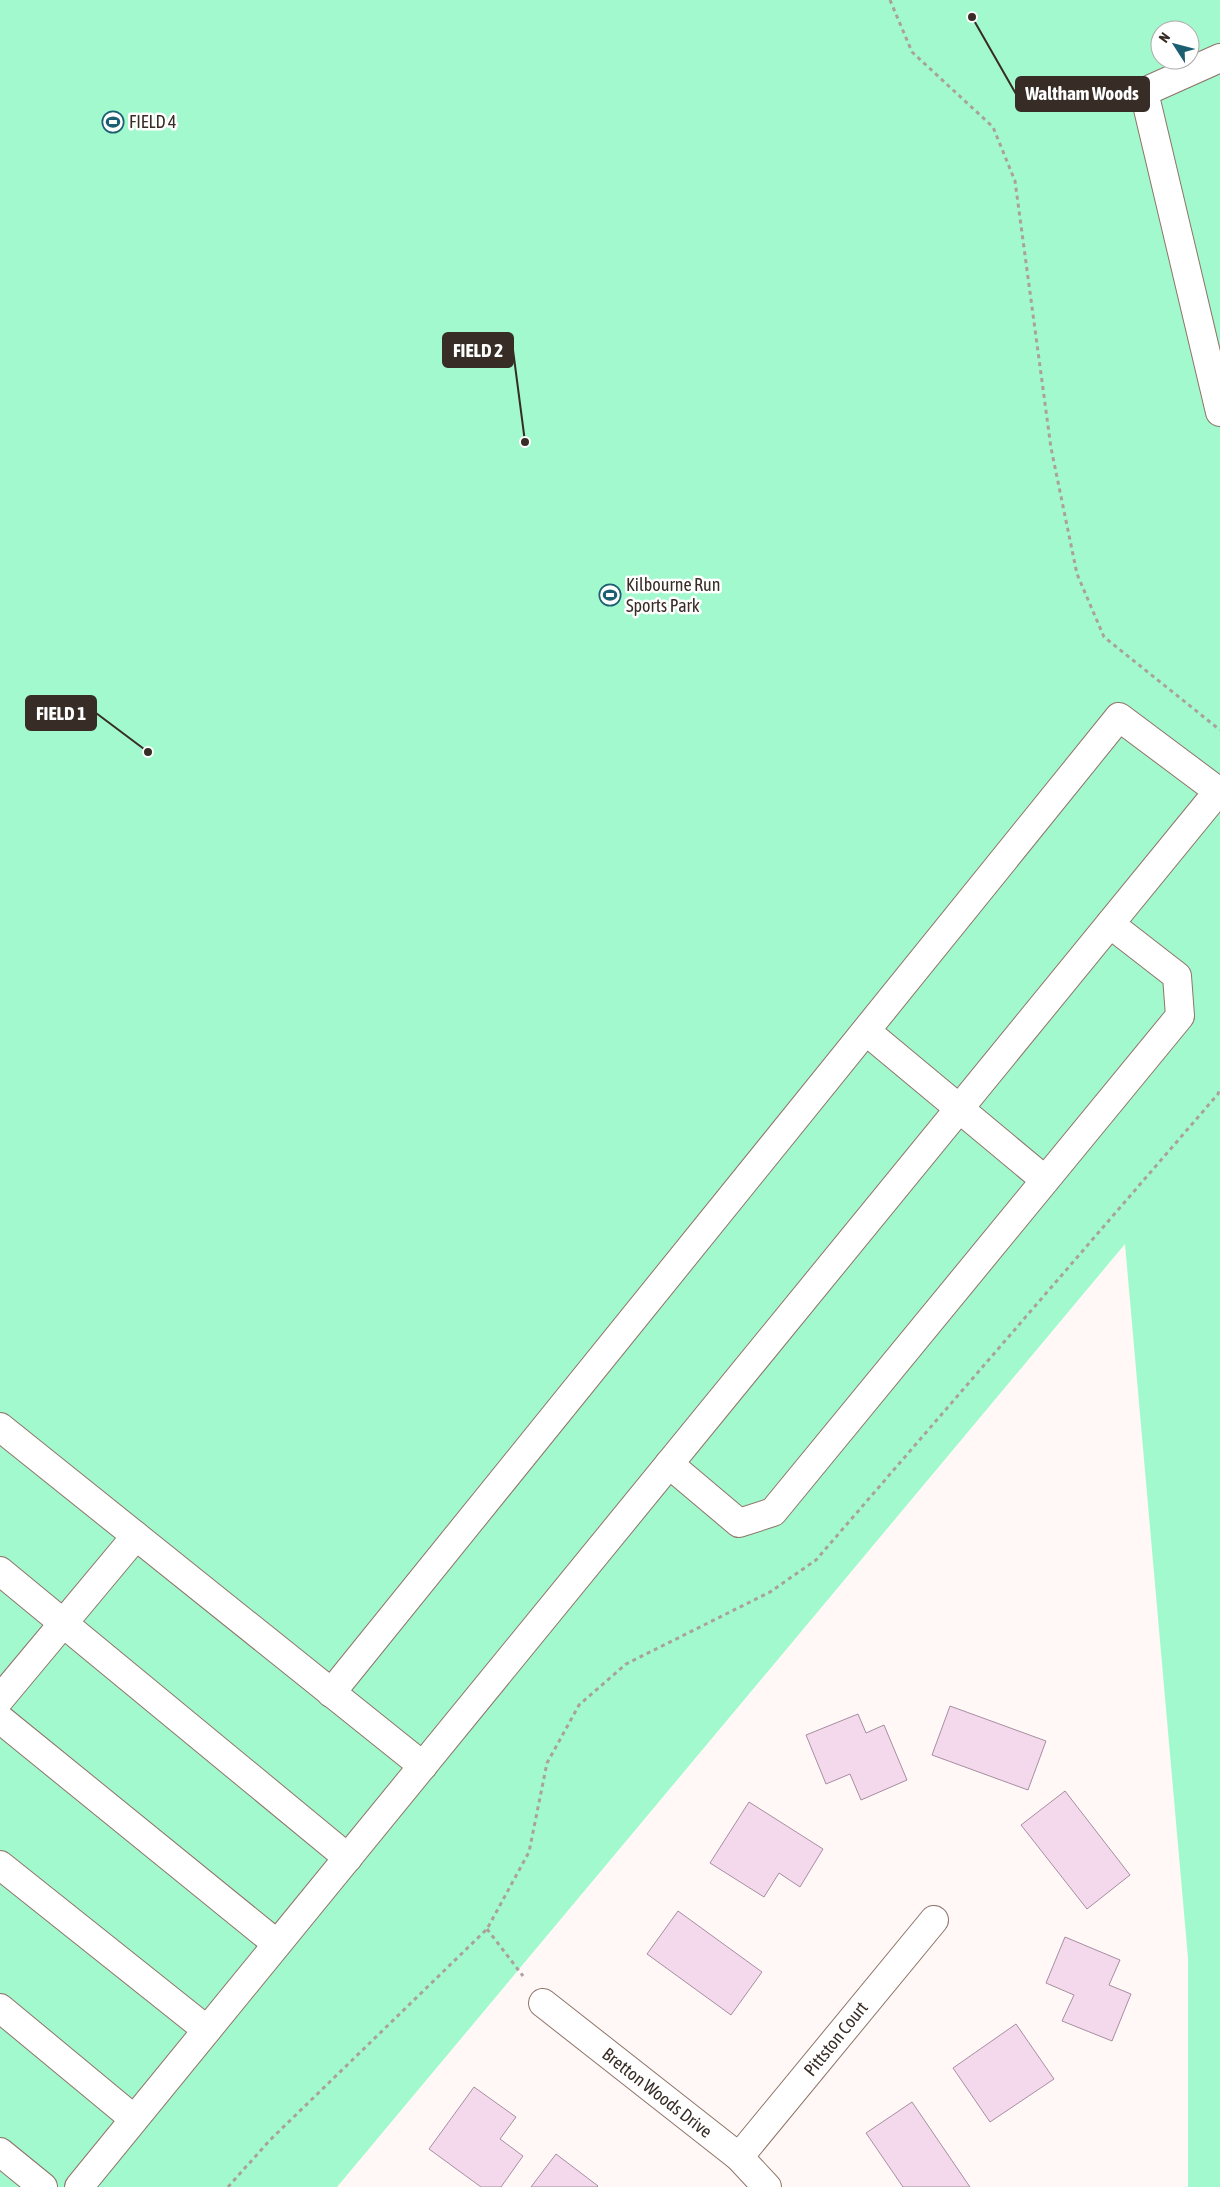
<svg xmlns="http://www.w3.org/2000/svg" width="1220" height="2187" font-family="'Asap Condensed',sans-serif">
	<rect width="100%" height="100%" fill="#fff8f6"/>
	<path fill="#a1f9cd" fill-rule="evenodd" d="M0,0H1220V2187H1188V1958L1125,1244L337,2187H0ZM1160,30H1190V60H1160Z"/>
	<g fill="#f4d9ed" stroke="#a68ea0">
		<path d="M950,1706L1046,1741L1028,1790L932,1755Z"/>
		<path d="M858,1714L866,1733L884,1725L907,1780L861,1800L850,1774L826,1784L806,1735Z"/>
		<path d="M1065,1791L1130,1875L1087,1909L1021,1825Z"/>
		<path d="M749,1802L823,1849L800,1887L779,1873L764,1897L710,1863Z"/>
		<path d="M678,1911L762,1972L731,2015L647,1954Z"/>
		<path d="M1065,1937L1120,1960L1109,1985L1131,1994L1112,2041L1062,2021L1074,1995L1046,1983Z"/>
		<path d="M1016,2024L1054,2079L990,2122L953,2068Z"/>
		<path d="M474,2087L516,2117L500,2139L523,2156L501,2187H481L429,2149Z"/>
		<path d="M912,2102L970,2187H903L866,2133Z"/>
		<path d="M556,2154L598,2186L597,2187H531Z"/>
	</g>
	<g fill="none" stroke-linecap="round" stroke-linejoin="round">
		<g stroke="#8f7468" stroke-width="30">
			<g id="minor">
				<path d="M1220,58L1144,92L1220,412"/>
				<path d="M866,1031L1045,1180"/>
				<path d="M0,1427L423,1766"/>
				<path d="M669,1464L739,1523L773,1512L1180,1016L1177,976L1110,924"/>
				<path d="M0,1571L348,1858"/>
				<path d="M331,1693L1119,717L1218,791"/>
				<path d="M0,1699L136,1536"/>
				<path d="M0,1719L277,1944"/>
				<path d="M0,1865L207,2030"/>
				<path d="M543,2003L739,2157L767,2187"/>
				<path d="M0,2008L134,2119"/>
				<path d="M0,2152L43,2187"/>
				<path d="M739,2157L934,1920"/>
				<path d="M79,2187L1220,789"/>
			</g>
		</g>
		<g stroke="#aaa19d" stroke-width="3" stroke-dasharray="4 4" stroke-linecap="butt">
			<path d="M890,0L912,52L993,127L1015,181L1051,448L1077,574L1104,637L1220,730"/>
			<path d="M487,1929L523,1976"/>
			<path d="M228,2187L270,2140L487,1929L529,1852L547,1763L579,1705L626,1664L770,1592L816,1560L1218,1094L1220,1088"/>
		</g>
		<use href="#minor" stroke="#fff" stroke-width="28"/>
	</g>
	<defs>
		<g id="stadium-ring" transform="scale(1.125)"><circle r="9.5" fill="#fff" stroke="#1c5f72" stroke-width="1.5"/><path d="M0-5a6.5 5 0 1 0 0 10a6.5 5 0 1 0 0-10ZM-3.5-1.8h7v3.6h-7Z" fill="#1c5f72"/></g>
	</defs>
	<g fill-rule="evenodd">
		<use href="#stadium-ring" x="113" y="122"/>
		<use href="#stadium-ring" x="610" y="595"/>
	</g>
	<g text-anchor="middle" stroke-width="5" stroke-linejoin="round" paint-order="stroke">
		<g font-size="18" fill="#372c26" stroke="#fff" text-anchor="start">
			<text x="129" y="128">FIELD 4</text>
			<text x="626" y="591">Kilbourne Run<tspan x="626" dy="21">Sports Park</tspan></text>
		</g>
		<g font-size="18" fill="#372c26" stroke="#fff">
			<text transform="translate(836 2039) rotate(-51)" y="6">Pittston Court</text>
			<text transform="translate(657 2093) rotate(38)" y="6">Bretton Woods Drive</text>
		</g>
	</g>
	<path fill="none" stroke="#372c26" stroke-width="2" d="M972 17L1016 94M525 442L513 350M148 752L96 713"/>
	<g fill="#372c26" stroke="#fff" stroke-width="2">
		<circle cx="972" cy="17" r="5"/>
		<circle cx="525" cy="442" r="5"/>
		<circle cx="148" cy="752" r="5"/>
	</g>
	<g fill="#372c26" stroke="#372c26" stroke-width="2">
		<rect x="1016" y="77" width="133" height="34" rx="5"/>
		<rect x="443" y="333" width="70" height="34" rx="5"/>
		<rect x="26" y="696" width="70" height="34" rx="5"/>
	</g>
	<g font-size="19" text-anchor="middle" font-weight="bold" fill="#fff">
		<text x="1082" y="100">Waltham Woods</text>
		<text x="478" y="357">FIELD 2</text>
		<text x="61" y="720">FIELD 1</text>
	</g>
	<g transform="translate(1175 45) rotate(306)"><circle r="24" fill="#ffffff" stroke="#afaba8"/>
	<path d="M0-4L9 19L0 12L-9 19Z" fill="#1c5f72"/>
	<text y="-8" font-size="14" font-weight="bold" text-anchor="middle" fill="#372c26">N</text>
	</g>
</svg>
